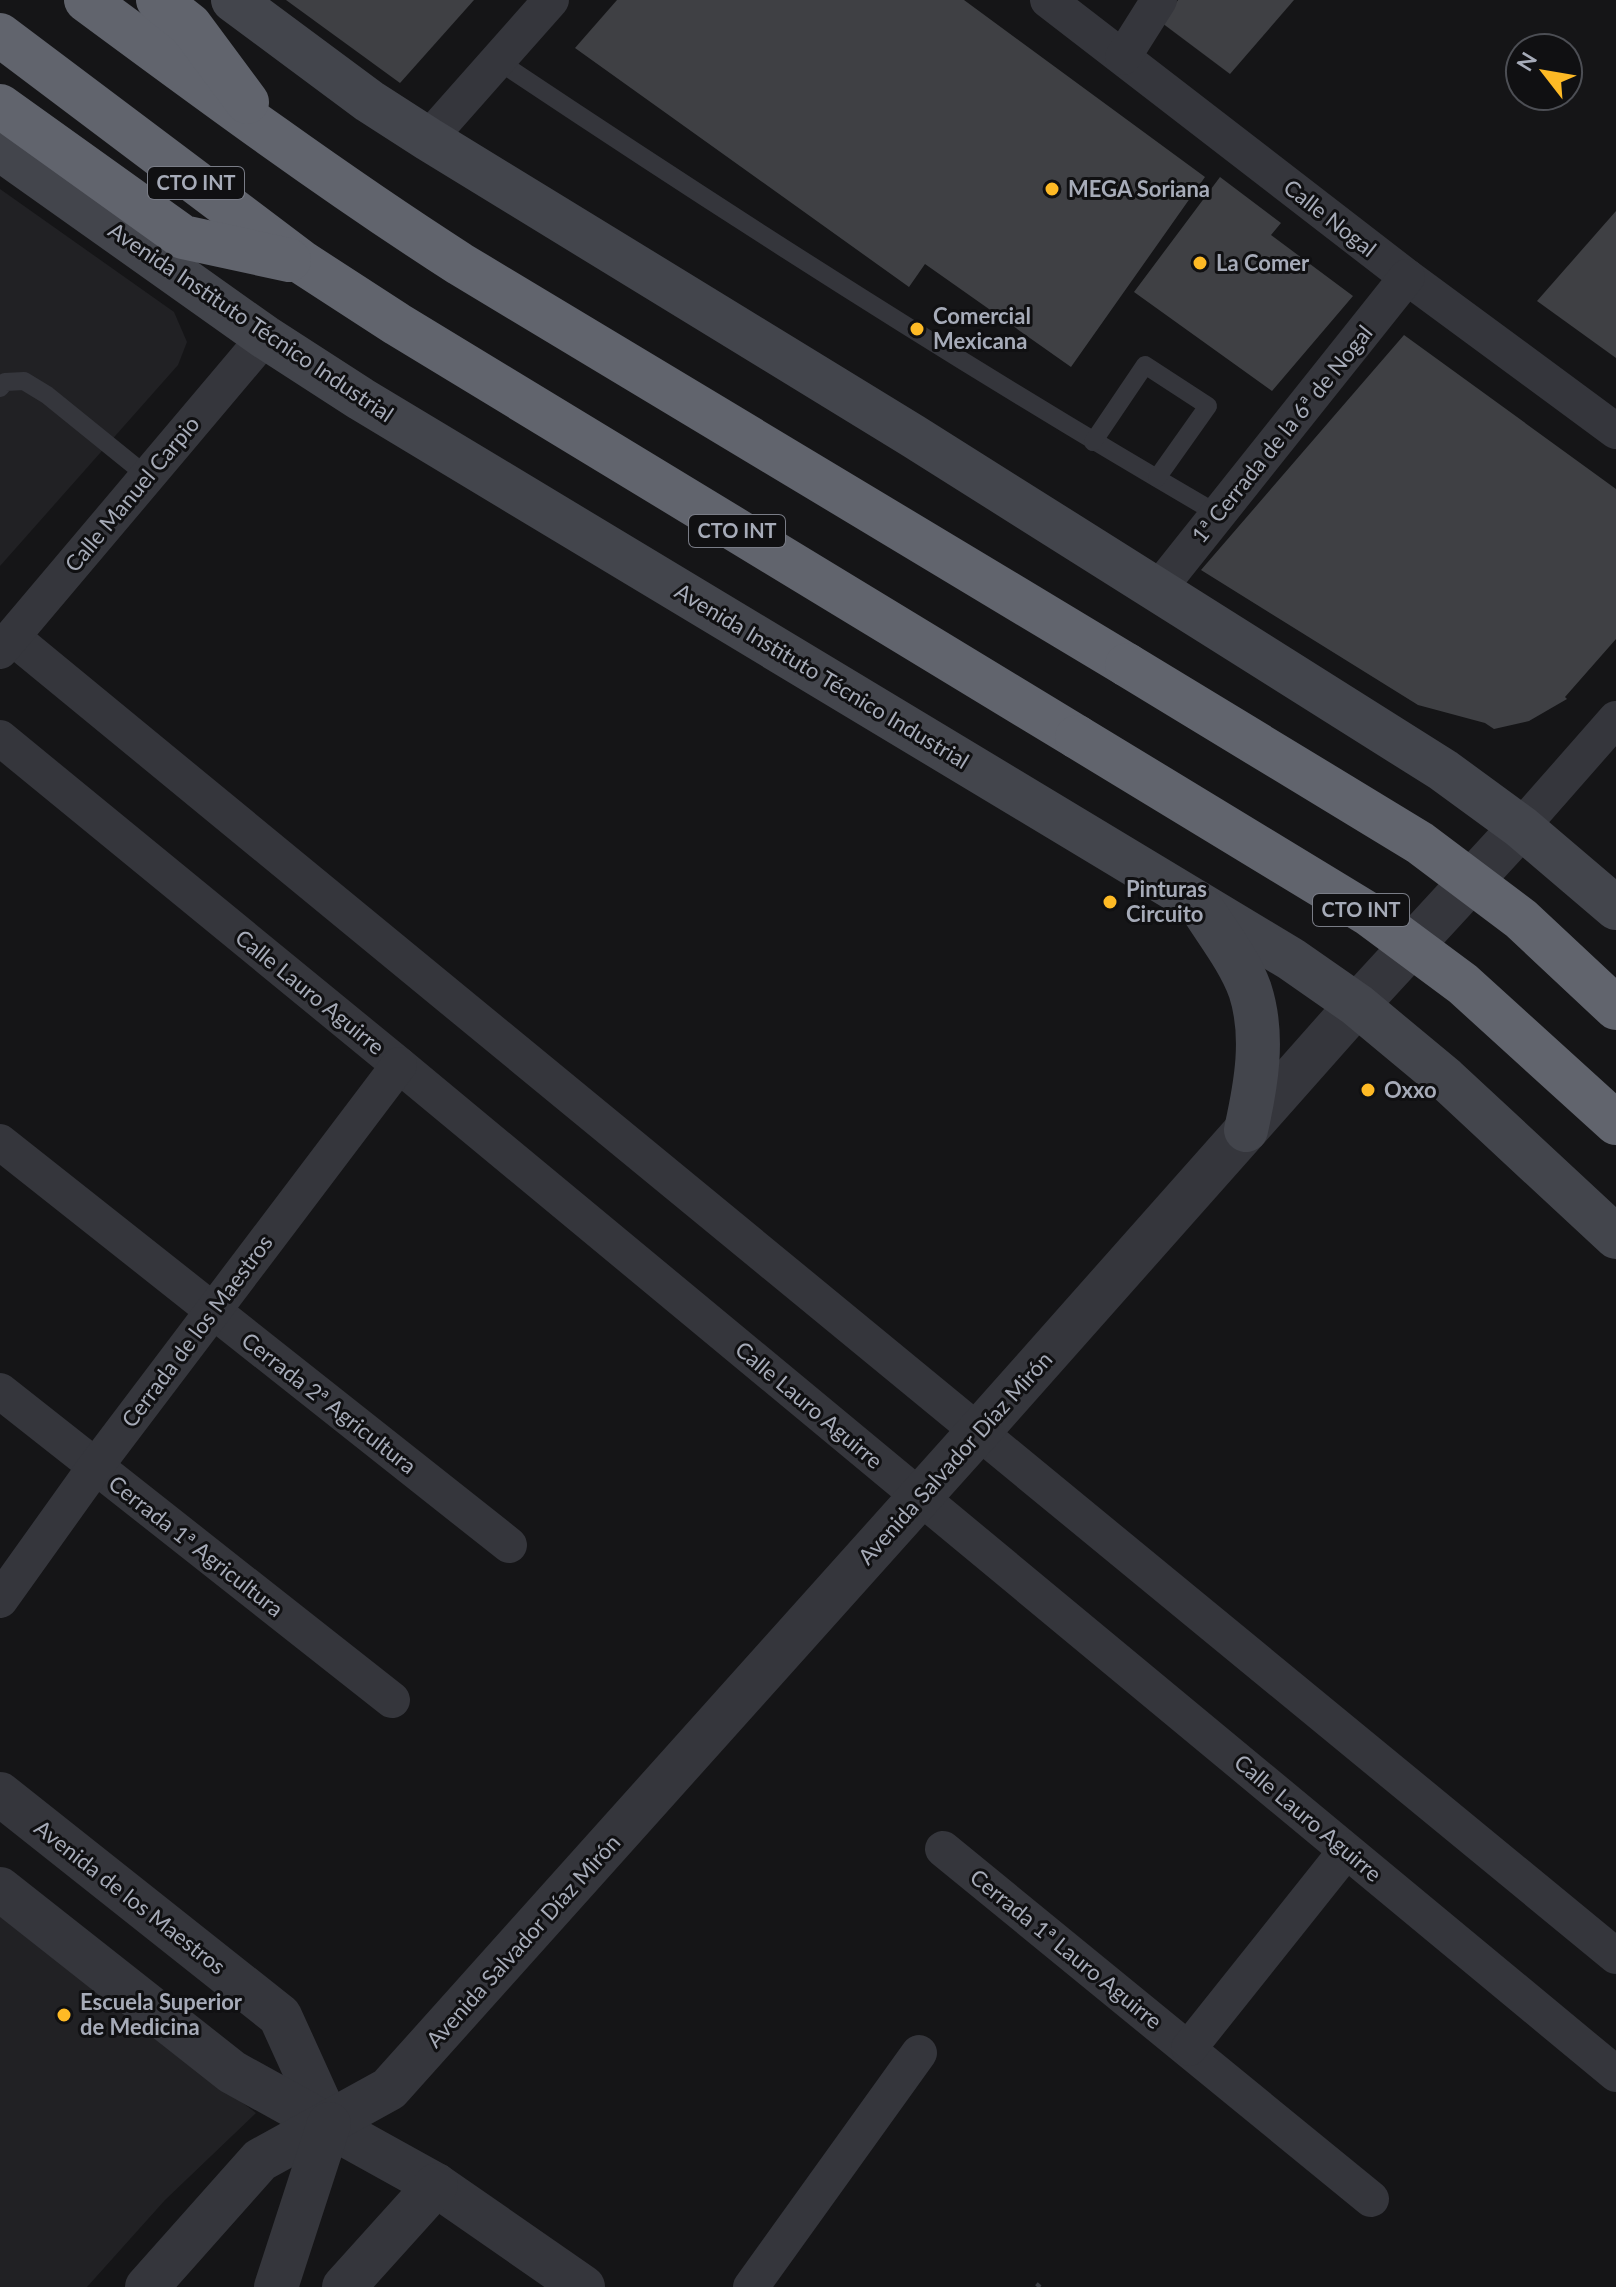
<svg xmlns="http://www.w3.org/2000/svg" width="1616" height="2287" font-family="Lato,sans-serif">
	<rect width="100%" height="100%" fill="#151517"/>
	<g fill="#212124">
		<path d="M0,189L174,312L187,342L178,365L0,566Z"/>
		<path d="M0,1916L256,2113L165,2200L87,2287H0Z"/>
	</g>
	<g fill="#3f4044">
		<path d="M286,0H474L400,83Z"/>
		<path d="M617,0H964L1205,177L1071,367L925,264L909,287L575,48Z"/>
		<path d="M1178,0H1294L1230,74L1162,23Z"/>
		<path d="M1220,177L1281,223L1271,235L1353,296L1272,391L1134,292Z"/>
		<path d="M1616,211V358L1537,301Z"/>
		<path d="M1404,335L1616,489V639L1565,697L1567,699L1529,721L1494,729L1485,723L1418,705L1201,570Z"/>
	</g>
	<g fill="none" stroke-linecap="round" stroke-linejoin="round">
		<path stroke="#3b3d43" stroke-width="5" stroke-dasharray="4 6" stroke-linecap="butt" d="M1037,2287L1043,2280"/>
		<g stroke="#35363c" stroke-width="18">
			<path d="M498,61C733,218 973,372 1218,514"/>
			<path d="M0,388L5,382L24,381L47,395L147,476"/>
			<path d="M1093,442L1145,365L1208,406L1157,478"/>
		</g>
		<g stroke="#35363c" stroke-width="36">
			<path d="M1048,0L1407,277L1616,431"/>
			<path d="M1123,57L1159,0"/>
			<path d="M428,139L551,0"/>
			<path d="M1156,592L1407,277"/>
			<path d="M12,637L1616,1956"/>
			<path d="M0,651L265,337"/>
			<path d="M0,738L399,1065L1616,2074"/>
			<path d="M1521,827L1616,719"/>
			<path d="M0,1142L509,1545"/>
			<path d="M0,1391L392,1700"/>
			<path d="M0,1600L95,1467L399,1065"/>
			<path d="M943,1849L1371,2199"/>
			<path d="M1189,2048L1346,1851"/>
			<path d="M751,2287L919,2053"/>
		</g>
		<g stroke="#35363c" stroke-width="44">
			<path d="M0,1794L280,2016L329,2124"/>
			<path d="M0,1889L232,2072L436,2185L583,2287"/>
			<path d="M147,2287L260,2160L389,2089L979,1431L1357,1005L1521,827"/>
			<path d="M276,2287L329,2124"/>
			<path d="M344,2287L436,2185"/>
		</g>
		<g stroke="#43454c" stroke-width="44">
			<path d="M233,0L369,101L428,139L913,436L1443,770L1521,827L1616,908"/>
			<path d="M0,149L265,337L361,399L1291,959L1357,1005L1446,1079L1616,1237"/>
			<path d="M1203,910C1219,935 1240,962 1250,990C1265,1036 1256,1085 1246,1130"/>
		</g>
		<g stroke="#61646d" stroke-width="44">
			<path d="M86,0C209,91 331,181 460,264L1127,665"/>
			<path d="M158,0L190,25L247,102"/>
			<path d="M0,35L303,263L397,324L1077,737"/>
			<path d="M0,106L183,237L289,260"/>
		</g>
		<g stroke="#61646d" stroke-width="44">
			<path d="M1127,665L1420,843L1521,919L1616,1008"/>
			<path d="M1077,737L1370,915L1463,984L1616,1123"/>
		</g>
	</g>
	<g fill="#feba25" stroke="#101012" stroke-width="3">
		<circle cx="1052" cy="189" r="8"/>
		<circle cx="1200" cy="263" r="8"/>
		<circle cx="917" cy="329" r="8"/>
		<circle cx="1110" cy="902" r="8"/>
		<circle cx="1368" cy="1090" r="8"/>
		<circle cx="64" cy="2015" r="8"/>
	</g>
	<g text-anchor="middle" stroke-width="6" stroke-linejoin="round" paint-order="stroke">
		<g fill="#101012" stroke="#797c86" stroke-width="2">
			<rect x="148" y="167" width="96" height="32" rx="6"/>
			<rect x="689" y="515" width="96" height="32" rx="6"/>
			<rect x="1313" y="894" width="96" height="32" rx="6"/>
		</g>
		<g font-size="20" font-weight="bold" fill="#a6abb8">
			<text x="196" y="190">CTO INT</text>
			<text x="737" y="538">CTO INT</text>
			<text x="1361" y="917">CTO INT</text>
		</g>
		<g font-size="22" font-weight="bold" fill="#a6abb8" stroke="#101012" text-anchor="start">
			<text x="1068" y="197">MEGA Soriana</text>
			<text x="1216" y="271">La Comer</text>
			<text x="933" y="324">Comercial<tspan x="933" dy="25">Mexicana</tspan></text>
			<text x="1126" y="897">Pinturas<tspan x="1126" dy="25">Circuito</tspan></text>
			<text x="1384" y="1098">Oxxo</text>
			<text x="80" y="2010">Escuela Superior<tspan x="80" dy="25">de Medicina</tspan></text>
		</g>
		<g font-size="22" fill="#a6abb8" stroke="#101012">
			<text transform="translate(1330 218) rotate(38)" y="8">Calle Nogal</text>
			<text transform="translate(251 322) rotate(34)" y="8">Avenida Instituto Técnico Industrial</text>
			<text transform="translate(1282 434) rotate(-51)" y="8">1ª Cerrada de la 6ª de Nogal</text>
			<text transform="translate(132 494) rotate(-50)" y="8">Calle Manuel Carpio</text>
			<text transform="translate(822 676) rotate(31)" y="8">Avenida Instituto Técnico Industrial</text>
			<text transform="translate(310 992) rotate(39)" y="8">Calle Lauro Aguirre</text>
			<text transform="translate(197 1331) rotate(-53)" y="8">Cerrada de los Maestros</text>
			<text transform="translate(329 1403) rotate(38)" y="8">Cerrada 2ª Agricultura</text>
			<text transform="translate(809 1405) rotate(40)" y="8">Calle Lauro Aguirre</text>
			<text transform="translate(955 1458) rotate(-48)" y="8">Avenida Salvador Díaz Mirón</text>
			<text transform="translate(196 1546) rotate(38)" y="8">Cerrada 1ª Agricultura</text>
			<text transform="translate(1308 1818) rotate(40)" y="8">Calle Lauro Aguirre</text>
			<text transform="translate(130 1897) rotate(38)" y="8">Avenida de los Maestros</text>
			<text transform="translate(523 1941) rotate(-48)" y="8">Avenida Salvador Díaz Mirón</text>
			<text transform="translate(1066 1949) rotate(39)" y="8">Cerrada 1ª Lauro Aguirre</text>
		</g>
	</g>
	<g transform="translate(1544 72) rotate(301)"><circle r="38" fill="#101012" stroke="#4c4e54" stroke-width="2"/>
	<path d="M0-6L14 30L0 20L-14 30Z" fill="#feba25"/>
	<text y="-12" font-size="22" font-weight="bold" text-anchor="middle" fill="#a6abb8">N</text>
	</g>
</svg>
